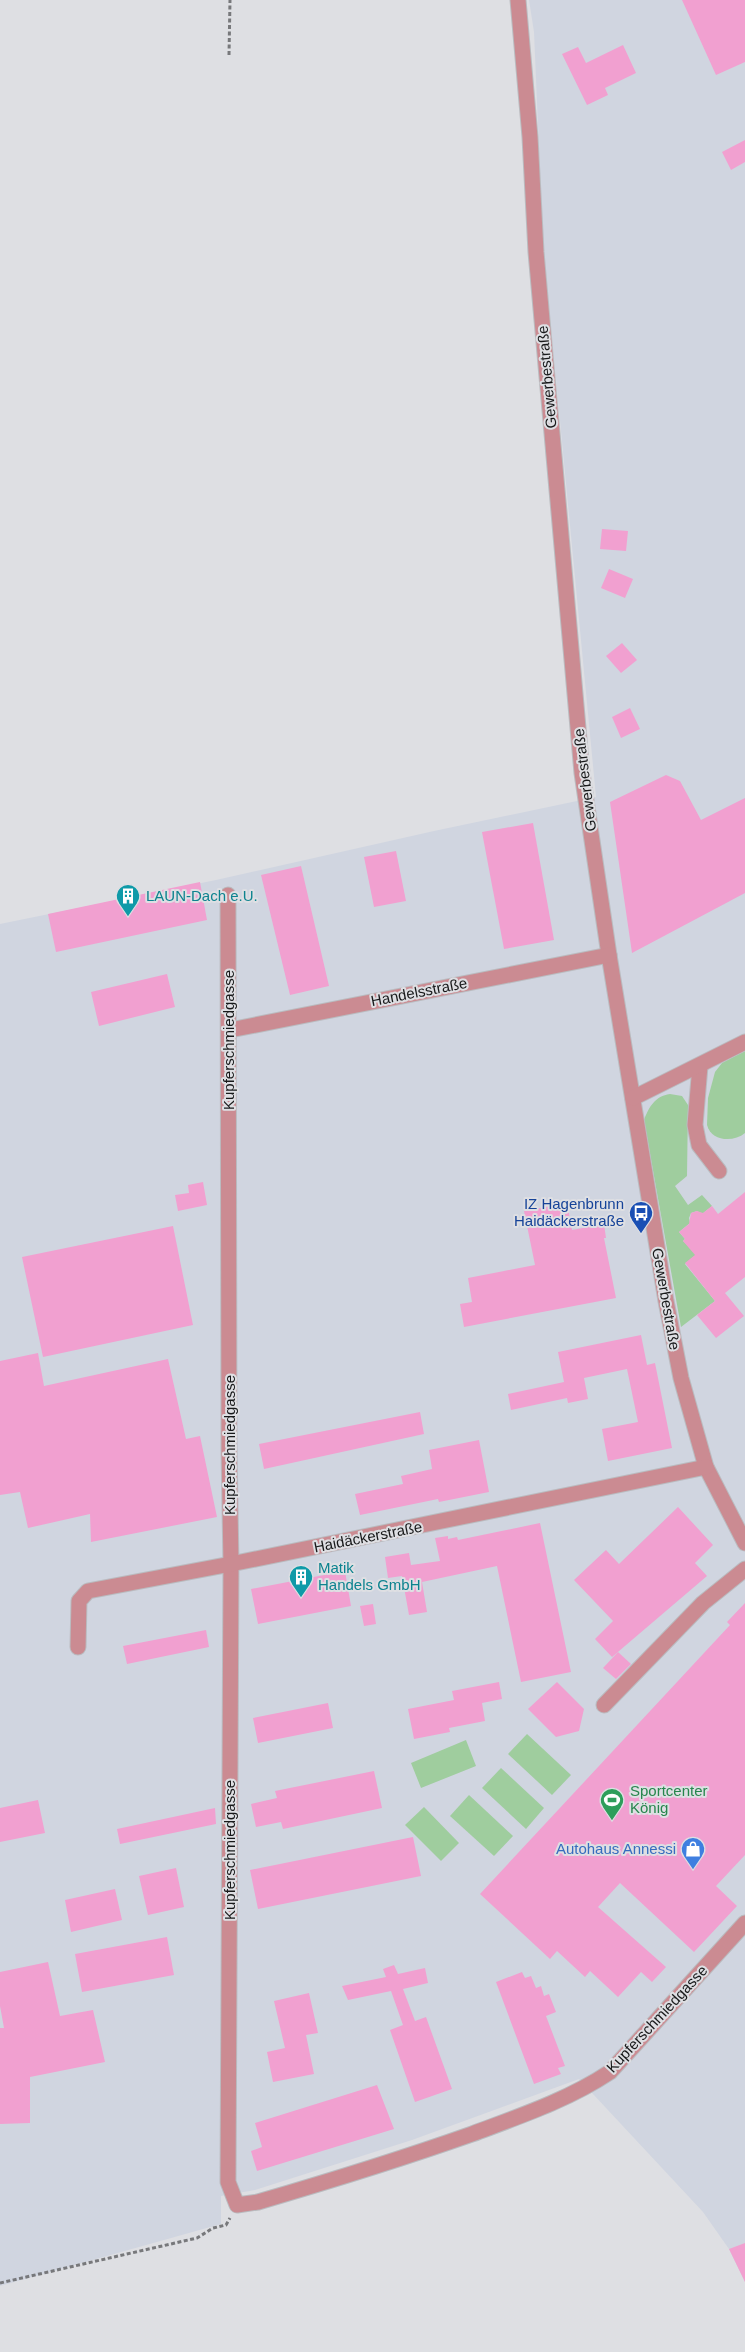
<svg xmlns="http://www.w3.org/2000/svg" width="745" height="2352" font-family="Helvetica,sans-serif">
	<rect width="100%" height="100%" fill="#dedfe3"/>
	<path fill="#d0d5e0" d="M529,0H745V2282L729,2249L703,2212L579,2079L412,2140L255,2190L221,2196V2224L0,2286V924L216,880L434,831L596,797L543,243L534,32Z"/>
	<g fill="#9fcd9e">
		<path d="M745,1051V1133C733,1143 711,1141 707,1125L708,1098L715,1072L722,1063Z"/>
		<path d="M670,1094L682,1096L688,1105L687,1176L675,1186L688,1205L702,1195L712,1206L702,1214L697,1211L691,1213L689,1218L690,1223L679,1232L685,1239L683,1241L697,1254L685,1264L715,1301L681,1327L644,1120C649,1107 655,1096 670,1094Z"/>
		<path d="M527,1734L571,1775L552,1795L508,1754Z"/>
		<path d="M466,1740L476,1766L421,1788L411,1763Z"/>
		<path d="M501,1768L544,1808L526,1829L482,1788Z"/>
		<path d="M469,1795L513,1836L494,1856L450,1816Z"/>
		<path d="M424,1807L459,1843L441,1861L405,1825Z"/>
	</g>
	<g fill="#f1a0d0">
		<path d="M682,0H745V62L716,75Z"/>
		<path d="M623,45L636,73L605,88L608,95L587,105L562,54L578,47L586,63Z"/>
		<path d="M745,140V162L731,170L722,152Z"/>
		<path d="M602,529L628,531L626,551L600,549Z"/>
		<path d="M609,569L633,579L625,598L601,588Z"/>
		<path d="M622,643L637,660L621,673L606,656Z"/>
		<path d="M630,708L640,729L621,738L612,717Z"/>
		<path d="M666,775L680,781L701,820L745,798V893L632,953L610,802Z"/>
		<path d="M533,823L554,940L504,949L482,832Z"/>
		<path d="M396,851L406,901L374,907L364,857Z"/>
		<path d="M301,866L329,986L290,995L261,875Z"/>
		<path d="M200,882L207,920L56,952L48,914Z"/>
		<path d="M167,974L175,1007L99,1026L91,992Z"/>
		<path d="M203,1182L207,1205L178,1211L175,1195L189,1193L188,1185Z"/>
		<path d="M745,1192V1277L725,1293L744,1316L716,1338L697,1315L715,1301L685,1263L695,1255L683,1241L685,1239L679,1232L689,1224L691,1213L697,1211L703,1213L712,1206L718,1214Z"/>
		<path d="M567,1203L572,1230L604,1224L606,1238H604L616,1298L464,1327L460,1304L472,1302L468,1278L535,1265L524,1211Z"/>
		<path d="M173,1226L193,1325L43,1357L22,1257Z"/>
		<path d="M641,1335L647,1365L655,1363L672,1448L608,1461L602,1429L638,1422L627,1369L584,1378L588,1399L568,1403L567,1398L511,1410L508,1394L564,1382L558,1352Z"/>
		<path d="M38,1353L44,1386L168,1359L186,1439L200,1436L217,1517L91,1542L90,1514L28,1528L20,1492L0,1495V1361Z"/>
		<path d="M420,1412L424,1434L264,1469L259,1444Z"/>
		<path d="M479,1440L489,1492L439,1502L438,1499L360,1515L355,1494L403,1484L401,1476L432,1469L429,1450Z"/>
		<path d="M678,1507L713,1545L695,1563L707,1576L612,1657L595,1639L613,1621L574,1580L606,1550L619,1564Z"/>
		<path d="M540,1523L571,1672L521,1682L497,1566L422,1582L427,1612L409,1615L402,1576L388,1578L385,1557L409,1553L411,1565L440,1561L435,1538L448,1536V1539L457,1537L458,1540Z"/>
		<path d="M345,1571L351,1606L258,1624L251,1589Z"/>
		<path d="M745,1603V1855L716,1886L737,1906L694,1952L620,1883L598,1907L666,1967L652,1982L641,1972L618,1997L590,1971L585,1977L557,1951L550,1959L480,1894L730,1625L727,1622Z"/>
		<path d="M373,1604L376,1624L364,1626L360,1606Z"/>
		<path d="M206,1630L209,1647L127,1664L123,1646Z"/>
		<path d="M618,1652L631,1664L616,1679L603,1668Z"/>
		<path d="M499,1682L502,1699L482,1703L485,1721L449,1728L450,1732L414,1739L408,1709L454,1700L452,1691Z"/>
		<path d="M557,1682L584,1709L579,1731L556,1737L528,1709Z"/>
		<path d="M328,1703L333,1728L258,1743L253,1718Z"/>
		<path d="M374,1771L382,1808L283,1829L281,1822L256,1827L251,1804L277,1798L275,1791Z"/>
		<path d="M38,1800L45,1833L0,1842V1808Z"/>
		<path d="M215,1808L216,1824L120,1844L117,1829Z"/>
		<path d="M413,1837L421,1876L258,1909L250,1870Z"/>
		<path d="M176,1868L184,1907L148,1915L139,1876Z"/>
		<path d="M115,1889L122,1920L71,1932L65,1900Z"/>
		<path d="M167,1937L174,1975L82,1992L75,1954Z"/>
		<path d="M48,1962L60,2016L93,2010L105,2062L30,2077V2123L0,2124V2028H4L0,2006V1972Z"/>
		<path d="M394,1965L398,1974L425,1968L428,1983L403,1989L415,2021L426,2017L452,2089L415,2102L390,2030L403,2025L391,1991L348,2000L342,1986L386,1977L383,1969Z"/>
		<path d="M522,1972L525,1978L531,1976L536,1988L541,1986L544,1996L549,1994L556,2012L546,2016L565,2066L558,2068L561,2074L534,2084L496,1982Z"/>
		<path d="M309,1993L318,2033L306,2035L314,2074L273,2082L267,2052L285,2048L274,2001Z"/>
		<path d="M377,2085L394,2129L257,2171L251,2151L262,2147L255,2123Z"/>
		<path d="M745,2243V2282L729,2249Z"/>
	</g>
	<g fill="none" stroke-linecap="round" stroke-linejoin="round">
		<g stroke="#babbbf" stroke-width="17">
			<g id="minor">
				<path d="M518,0L530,137L536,252L582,773L609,955L666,1301L681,1378L706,1467L745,1543"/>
				<path d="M228,895L229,1449L231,1564L228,2182L237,2205L258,2202C330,2181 401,2159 472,2134C520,2116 568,2100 610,2072L745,1923"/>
				<path d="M230,1030L609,955"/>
				<path d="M700,1066L695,1125L699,1145L719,1171"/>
				<path d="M633,1098L745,1042"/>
				<path d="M78,1647L79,1601L88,1591L231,1564L706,1467"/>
				<path d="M604,1705L703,1603L745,1569"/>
			</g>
		</g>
		<g stroke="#77787b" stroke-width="3" stroke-dasharray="4 2.5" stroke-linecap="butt">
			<path d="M229,55L230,0"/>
			<path d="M0,2283L197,2238L213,2228L226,2225L230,2218"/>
		</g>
		<use href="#minor" stroke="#cb8b92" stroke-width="15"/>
	</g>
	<defs>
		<g id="building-pin" transform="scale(1.25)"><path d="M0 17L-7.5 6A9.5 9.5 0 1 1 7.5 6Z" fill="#0f9aa8" stroke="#dedfe3"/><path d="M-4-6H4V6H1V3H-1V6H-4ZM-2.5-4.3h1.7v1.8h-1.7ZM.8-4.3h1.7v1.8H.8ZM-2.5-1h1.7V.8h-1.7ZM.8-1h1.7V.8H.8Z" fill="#fff"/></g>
		<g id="bus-pin" transform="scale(1.25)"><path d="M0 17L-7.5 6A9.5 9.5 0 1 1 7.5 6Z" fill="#1a4fb4" stroke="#dedfe3"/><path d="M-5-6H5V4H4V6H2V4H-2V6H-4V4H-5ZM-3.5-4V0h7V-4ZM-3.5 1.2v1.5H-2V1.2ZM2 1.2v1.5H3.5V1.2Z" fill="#fff"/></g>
		<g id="stadium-pin" transform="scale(1.25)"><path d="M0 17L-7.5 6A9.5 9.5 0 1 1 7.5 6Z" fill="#2e9e5b" stroke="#dedfe3"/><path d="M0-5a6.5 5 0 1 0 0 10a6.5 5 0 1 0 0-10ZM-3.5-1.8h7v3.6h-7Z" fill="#fff"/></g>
		<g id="shop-pin" transform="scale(1.25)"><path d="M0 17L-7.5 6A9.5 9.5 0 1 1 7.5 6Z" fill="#3f7fe0" stroke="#dedfe3"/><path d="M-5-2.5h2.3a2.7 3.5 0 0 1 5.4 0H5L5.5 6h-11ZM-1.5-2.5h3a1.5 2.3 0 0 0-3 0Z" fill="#fff"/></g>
	</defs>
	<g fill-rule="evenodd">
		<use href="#building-pin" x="128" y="896"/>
		<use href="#bus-pin" x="641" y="1213"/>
		<use href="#building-pin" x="301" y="1577"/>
		<use href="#stadium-pin" x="612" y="1800"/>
		<use href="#shop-pin" x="693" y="1849"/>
	</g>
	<g text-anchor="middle" stroke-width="4" stroke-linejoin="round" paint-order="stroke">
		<g font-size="15" fill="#18191a" stroke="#dedfe3">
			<text transform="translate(547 377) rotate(-95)" y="5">Gewerbestraße</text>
			<text transform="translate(585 780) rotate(-97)" y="5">Gewerbestraße</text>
			<text transform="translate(419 992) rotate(-11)" y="5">Handelsstraße</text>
			<text transform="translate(229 1040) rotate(-90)" y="5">Kupferschmiedgasse</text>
			<text transform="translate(666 1299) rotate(80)" y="5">Gewerbestraße</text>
			<text transform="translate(230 1445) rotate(-90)" y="5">Kupferschmiedgasse</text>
			<text transform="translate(368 1537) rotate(-11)" y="5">Haidäckerstraße</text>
			<text transform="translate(230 1850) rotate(-90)" y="5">Kupferschmiedgasse</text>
			<text transform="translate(657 2019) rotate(-47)" y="5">Kupferschmiedgasse</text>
		</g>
		<g font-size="15" fill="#0d838f" stroke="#dedfe3" text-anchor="start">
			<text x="146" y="901">LAUN-Dach e.U.</text>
			<text x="318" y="1573">Matik<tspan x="318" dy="17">Handels GmbH</tspan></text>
		</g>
		<g font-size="15" fill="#164399" stroke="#dedfe3" text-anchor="end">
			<text x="624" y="1209">IZ Hagenbrunn<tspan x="624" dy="17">Haidäckerstraße</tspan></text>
		</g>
		<g font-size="15" fill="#27864d" stroke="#dedfe3" text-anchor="start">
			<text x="630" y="1796">Sportcenter<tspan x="630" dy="17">König</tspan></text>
		</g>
		<g font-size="15" fill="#366cbe" stroke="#dedfe3" text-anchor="end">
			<text x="676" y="1854">Autohaus Annessi</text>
		</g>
	</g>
</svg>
